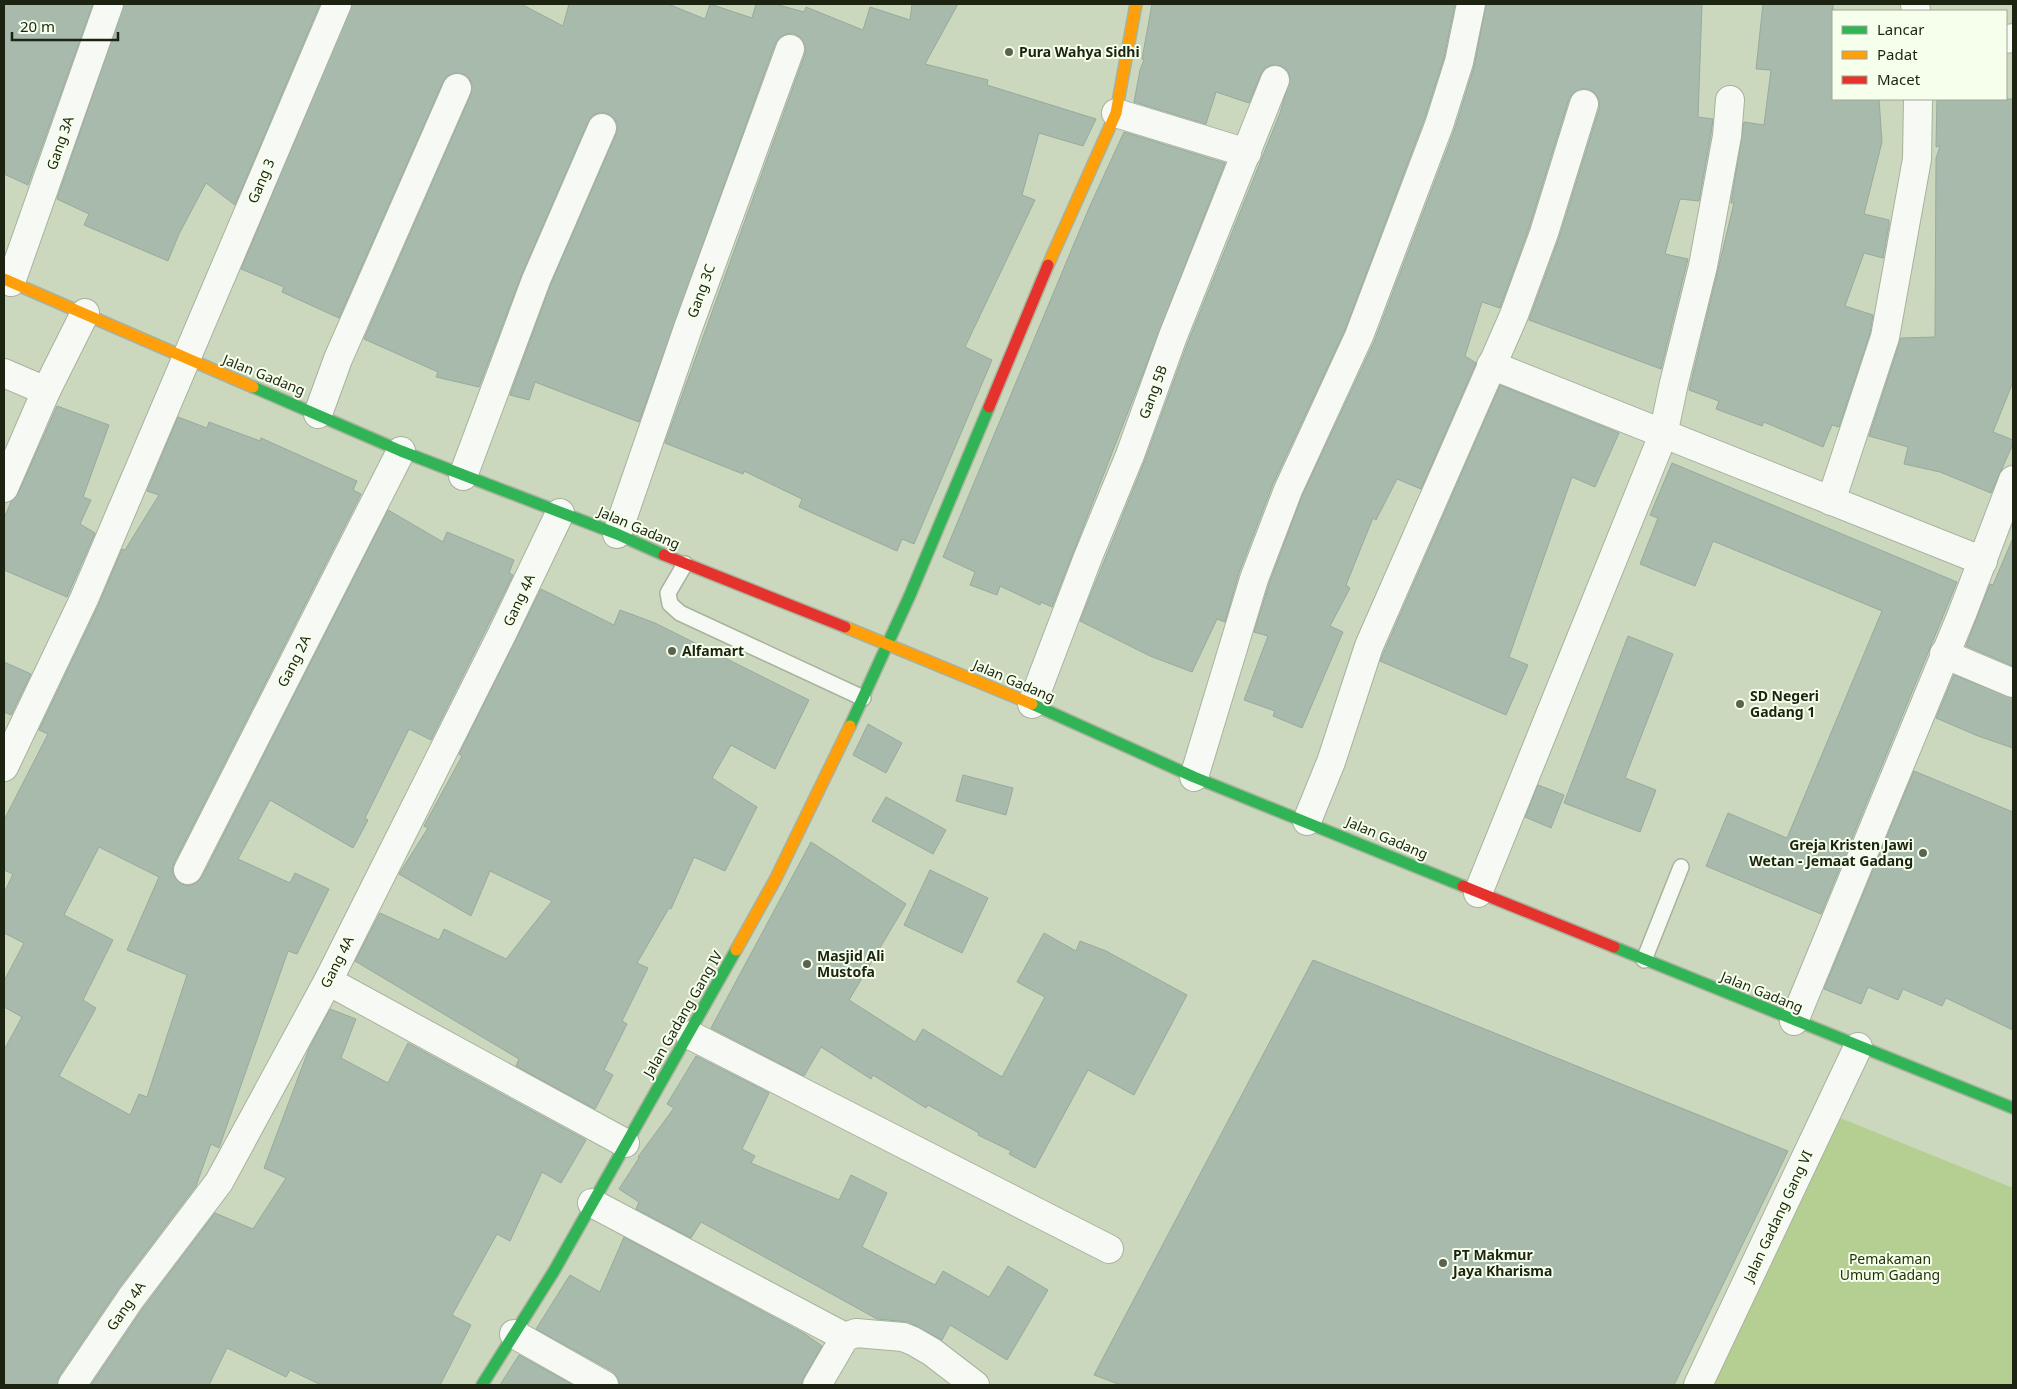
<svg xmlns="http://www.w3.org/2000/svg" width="2017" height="1389" font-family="'Noto Sans',sans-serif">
	<rect width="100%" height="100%" fill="#cbd8bd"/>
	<path fill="#b4cf91" d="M1828,1113L2013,1188V1385H1706Z"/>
	<g fill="#a7baac" stroke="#97aa9d" fill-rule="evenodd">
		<path d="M4,4H93L28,185L4,174Z"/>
		<path d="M124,4H320L235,205L206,183L179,234L168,261L84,225L89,214L57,199Z"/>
		<path d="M352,4H521L563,26L569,4H668L705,19L710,4L752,18L756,4H775L804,12L806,7L863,30L870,7L910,20L912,4H958L925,64L988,80L987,85L1096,119L1083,146L1039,133L1022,195L1035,200L965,347L992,360L914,544L902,539L897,551L799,507L802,499L744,471L743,474L665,443L805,54V46L802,39L795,34H787L780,37L775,44L639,422L535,382L529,400L510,395L550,286L616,134L618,127L615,119L608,114L601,112L593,115L588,122L522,274L479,387L436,377L438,372L364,339L471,94L472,86L470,79L464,74L455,73L447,76L443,82L339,318L282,292L284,287L241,269Z"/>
		<path d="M1152,4H1455L1444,58L1424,120L1345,330L1273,484L1239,573L1225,622L1217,619L1192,672L1150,656L1080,621L1145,460L1188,342L1280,113L1290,78L1288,71L1281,66L1272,65L1265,68L1261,74L1249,103L1216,92L1206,124L1134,102L1140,70L1144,60L1142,59Z"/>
		<path d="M1486,4H1702L1698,117L1713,119L1711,134L1699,201L1680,199L1665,254L1688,259L1661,369L1529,320L1559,238L1599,109V100L1595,93L1588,89H1580L1573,93L1569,99L1529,228L1500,308L1482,302L1465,356L1476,363L1421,489L1397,479L1376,520L1373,518L1346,585L1350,588L1330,626L1343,632L1302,728L1273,716L1275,711L1244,700L1268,636L1254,632L1269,584L1302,496L1374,342L1454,131L1474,67Z"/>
		<path d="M1763,4H1833V99H1879L1882,142L1864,214L1889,220V225L1883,258L1864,253L1845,306L1873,315L1870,333L1839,427L1832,425L1823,447L1764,422L1762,426L1716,409L1719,401L1689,390L1734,203H1731L1744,122L1764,125L1771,70L1756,69Z"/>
		<path d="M1937,99H2013V382L1993,432L2013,440V444L1991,493L1940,472L1904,464L1908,447L1869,436L1901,338L1935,337L1936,158L1940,146L1936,147Z"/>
		<path d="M1124,132L1225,163L1052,607L1041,602L1040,605L1000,586L997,595L970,585L975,572L943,557L1089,208Z"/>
		<path d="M1500,385L1619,433L1595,487L1572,477L1509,657L1528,665L1506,715L1380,661Z"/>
		<path d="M57,406L109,425L83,497L91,500L80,524L95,533L67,597L4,570V518L11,502L18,494Z"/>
		<path d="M178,417L207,428L209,422L260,441L261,438L357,481L353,490L361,494L174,863L172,870L175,878L181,884L189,886L196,883L202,877L388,510L443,542L447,532L514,560L509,573L513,575L431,740L409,729L365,818L368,820L353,848L270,800L238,859L290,883L295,873L329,889L297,954L288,951L219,1148L211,1144L196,1186L118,1289L59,1376L57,1385H4V1050L22,1017L4,1007V981L24,943L4,933V893L13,874L4,870V820L48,734L39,730L98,606L122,549L125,550L159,495L147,491ZM99,847L159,877L127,950L187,975L147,1097L139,1094L130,1115L59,1076L96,1008L83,1000L113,940L64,915Z"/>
		<path d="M1672,463L1957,582L1821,914L1706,866L1728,813L1787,838L1882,611L1713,541L1695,586L1640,564L1658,518L1650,515Z"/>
		<path d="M2013,538V666L1966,646L1990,584L1993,585Z"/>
		<path d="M541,589L614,625L620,610L655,623L809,700L775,769L731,745L712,778L757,807L725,871L694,857L671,909L669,908L637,963L648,968L622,1021L627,1024L604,1070L613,1075L595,1109L516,1066L519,1059L355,961L380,913L439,940L444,929L506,959L552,901L490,871L471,916L399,874L428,828L424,826L462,756L459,754Z"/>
		<path d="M1628,636L1673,654L1625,778L1656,790L1640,832L1564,803Z"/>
		<path d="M4,662L31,674L11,715L4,712Z"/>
		<path d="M1954,675L2013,698V748L1978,736L1936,718Z"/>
		<path d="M868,724L902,743L886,773L853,755Z"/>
		<path d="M1914,771L2013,812V1030L1946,998L1942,1006L1903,989L1898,1000L1868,987L1861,1004L1824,989Z"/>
		<path d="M963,775L1013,788L1006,815L956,801Z"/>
		<path d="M1538,785L1564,795L1551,828L1525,817Z"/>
		<path d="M886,797L946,830L933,854L872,821Z"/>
		<path d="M811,842L906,904L849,1000L915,1042L923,1029L1002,1077L1045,997L1017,982L1044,933L1076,951L1080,941L1106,951L1187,995L1134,1095L1088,1070L1035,1168L1009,1154L1011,1151L978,1135L979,1133L928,1105L926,1108L873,1075L871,1079L821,1047L804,1076L711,1028Z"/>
		<path d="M930,870L988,898L962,953L904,925Z"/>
		<path d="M1313,960L1788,1151L1674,1385H1121L1094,1375Z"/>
		<path d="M330,1009L356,1019L341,1058L388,1083L408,1043L586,1140L561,1183L542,1172L510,1241L497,1234L452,1315L471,1325L440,1385H321L290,1370L286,1377L227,1348L209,1385H91L144,1307L215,1213L253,1229L286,1178L264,1168L309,1049Z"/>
		<path d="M696,1056L769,1093L742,1149L755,1156L751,1163L839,1200L851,1175L887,1193L862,1247L935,1285L943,1271L989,1297L1008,1266L1048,1290L1007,1360L950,1325L942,1340L909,1322L877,1319L701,1222L691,1238L636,1209L639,1202L619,1189L639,1158L638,1157L674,1108L667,1104Z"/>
		<path d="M624,1237L805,1334L822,1346L804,1377L801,1385H620L618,1378L612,1371L536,1329L570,1275L600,1292Z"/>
		<path d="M519,1355L573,1385H500Z"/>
	</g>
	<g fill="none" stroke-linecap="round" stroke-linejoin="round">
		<g stroke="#a8b29d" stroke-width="18">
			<g id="lane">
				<path d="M685,564L668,593L670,604L680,613L863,698"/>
				<path d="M1644,960L1681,867"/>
			</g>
		</g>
		<g stroke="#a8b29d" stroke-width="30">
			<g id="street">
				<path d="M1915,4L1916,11"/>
				<path d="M2006,39L2013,38"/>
				<path d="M1116,113L1247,153"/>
				<path d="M11,282L109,4"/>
				<path d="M1491,365L1983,561"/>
				<path d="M4,373L46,391"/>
				<path d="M318,414L338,359L457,88"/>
				<path d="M463,476L536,280L602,128"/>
				<path d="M4,488L46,391L85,313"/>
				<path d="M1831,501L1885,337L1917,159L1918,99"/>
				<path d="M617,534L688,328L790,49"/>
				<path d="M1944,654L2013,683"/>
				<path d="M1032,704L1088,557L1130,455L1173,336L1275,80"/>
				<path d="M4,767L84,599L337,4"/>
				<path d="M1194,777L1254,579L1288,490L1359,336L1439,125L1459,62L1471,4"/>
				<path d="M1307,821L1331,762L1369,646L1514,315L1544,233L1584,104"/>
				<path d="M188,870L401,451"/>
				<path d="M1478,893L1663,435L1674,383L1703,266L1727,136L1730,100"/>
				<path d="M328,981L625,1143"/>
				<path d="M1794,1021L1962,614L2013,480"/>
				<path d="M690,1035L1109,1249"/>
				<path d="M592,1203L845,1337"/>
				<path d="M514,1334L604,1385"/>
				<path d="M72,1385L131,1298L219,1182L328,981L502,634L560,513"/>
				<path d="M817,1385L845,1337L856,1333L903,1337L913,1341L932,1352L975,1385"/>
				<path d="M1698,1385L1858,1047"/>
			</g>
		</g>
		<g stroke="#a8b29d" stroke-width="14">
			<g id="fast">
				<path d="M253,387L401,451L617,534L664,555"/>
				<path d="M1032,704L1194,777L1463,886"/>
				<path d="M850,726L910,595L989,407"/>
				<path d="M1614,947L2013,1108"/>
				<path d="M482,1385L554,1271L736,950"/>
			</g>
		</g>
		<g stroke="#a8b29d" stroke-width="14">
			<g id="slow">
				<path d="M1048,265L1116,113L1136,4"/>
				<path d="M4,279L253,387"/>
				<path d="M845,627L1032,704"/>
				<path d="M736,950L775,880L850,726"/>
			</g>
		</g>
		<g stroke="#a8b29d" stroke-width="14">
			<g id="jam">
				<path d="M989,407L1048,265"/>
				<path d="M664,555L845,627"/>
				<path d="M1463,886L1614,947"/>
			</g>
		</g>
		<use href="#lane" stroke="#f7f9f5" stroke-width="15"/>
		<use href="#street" stroke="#f7f9f5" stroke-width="28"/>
		<use href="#fast" stroke="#30b455" stroke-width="11"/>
		<use href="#slow" stroke="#ff9f0a" stroke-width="11"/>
		<use href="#jam" stroke="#e5322d" stroke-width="11"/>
	</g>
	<g fill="#59634d" stroke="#f5ffeb" stroke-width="2">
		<circle cx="1009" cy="52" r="5"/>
		<circle cx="672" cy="651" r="5"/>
		<circle cx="1740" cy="704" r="5"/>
		<circle cx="1923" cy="853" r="5"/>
		<circle cx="807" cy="964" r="5"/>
		<circle cx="1443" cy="1263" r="5"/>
	</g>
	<g text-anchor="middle" stroke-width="4" stroke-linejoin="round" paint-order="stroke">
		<g font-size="14" font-weight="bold" fill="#1c2411" stroke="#f5ffeb" text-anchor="start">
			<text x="1019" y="57">Pura Wahya Sidhi</text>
			<text x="682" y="656">Alfamart</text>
			<text x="1750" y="701">SD Negeri<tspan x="1750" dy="16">Gadang 1</tspan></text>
			<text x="1913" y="850" text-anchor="end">Greja Kristen Jawi<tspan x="1913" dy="16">Wetan - Jemaat Gadang</tspan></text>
			<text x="817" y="961">Masjid Ali<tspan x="817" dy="16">Mustofa</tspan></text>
			<text x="1453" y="1260">PT Makmur<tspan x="1453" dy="16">Jaya Kharisma</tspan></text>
		</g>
		<g font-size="14" fill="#1c2411" stroke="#f5ffeb">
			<text transform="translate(60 143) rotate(-71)" y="5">Gang 3A</text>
			<text transform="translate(261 181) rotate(-67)" y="5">Gang 3</text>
			<text transform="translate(701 291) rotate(-70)" y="5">Gang 3C</text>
			<text transform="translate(264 375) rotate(22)" y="5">Jalan Gadang</text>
			<text transform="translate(1153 392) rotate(-70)" y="5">Gang 5B</text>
			<text transform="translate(639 528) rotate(23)" y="5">Jalan Gadang</text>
			<text transform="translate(519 600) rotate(-65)" y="5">Gang 4A</text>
			<text transform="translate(294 661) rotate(-63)" y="5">Gang 2A</text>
			<text transform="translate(1014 681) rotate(23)" y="5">Jalan Gadang</text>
			<text transform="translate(1387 838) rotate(23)" y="5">Jalan Gadang</text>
			<text transform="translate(337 962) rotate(-63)" y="5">Gang 4A</text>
			<text transform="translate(1762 992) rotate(22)" y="5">Jalan Gadang</text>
			<text transform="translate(683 1014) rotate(-60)" y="5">Jalan Gadang Gang IV</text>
			<text transform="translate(1778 1216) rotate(-65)" y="5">Jalan Gadang Gang VI</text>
			<text transform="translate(126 1306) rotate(-55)" y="5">Gang 4A</text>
		</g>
		<g font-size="14" fill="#1f2f03" stroke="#f5ffeb">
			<text x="1890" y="1264">Pemakaman<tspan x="1890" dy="16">Umum Gadang</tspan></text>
		</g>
	</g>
	<rect width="2017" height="1389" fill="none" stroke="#1c2411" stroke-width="10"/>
	<rect x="1832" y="10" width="175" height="90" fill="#f5ffeb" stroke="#9ea794"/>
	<rect x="1842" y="26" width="25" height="8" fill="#30b455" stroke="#9ea794"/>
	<text x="1877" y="35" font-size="15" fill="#1c2411">Lancar</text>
	<rect x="1842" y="51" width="25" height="8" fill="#ff9f0a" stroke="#9ea794"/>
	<text x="1877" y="60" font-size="15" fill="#1c2411">Padat</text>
	<rect x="1842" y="76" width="25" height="8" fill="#e5322d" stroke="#9ea794"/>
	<text x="1877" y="85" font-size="15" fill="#1c2411">Macet</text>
	<path d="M12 32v8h106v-8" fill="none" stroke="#1c2411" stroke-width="2.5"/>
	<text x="20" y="32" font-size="15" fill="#1c2411" stroke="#f5ffeb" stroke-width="4" paint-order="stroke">20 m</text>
</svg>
